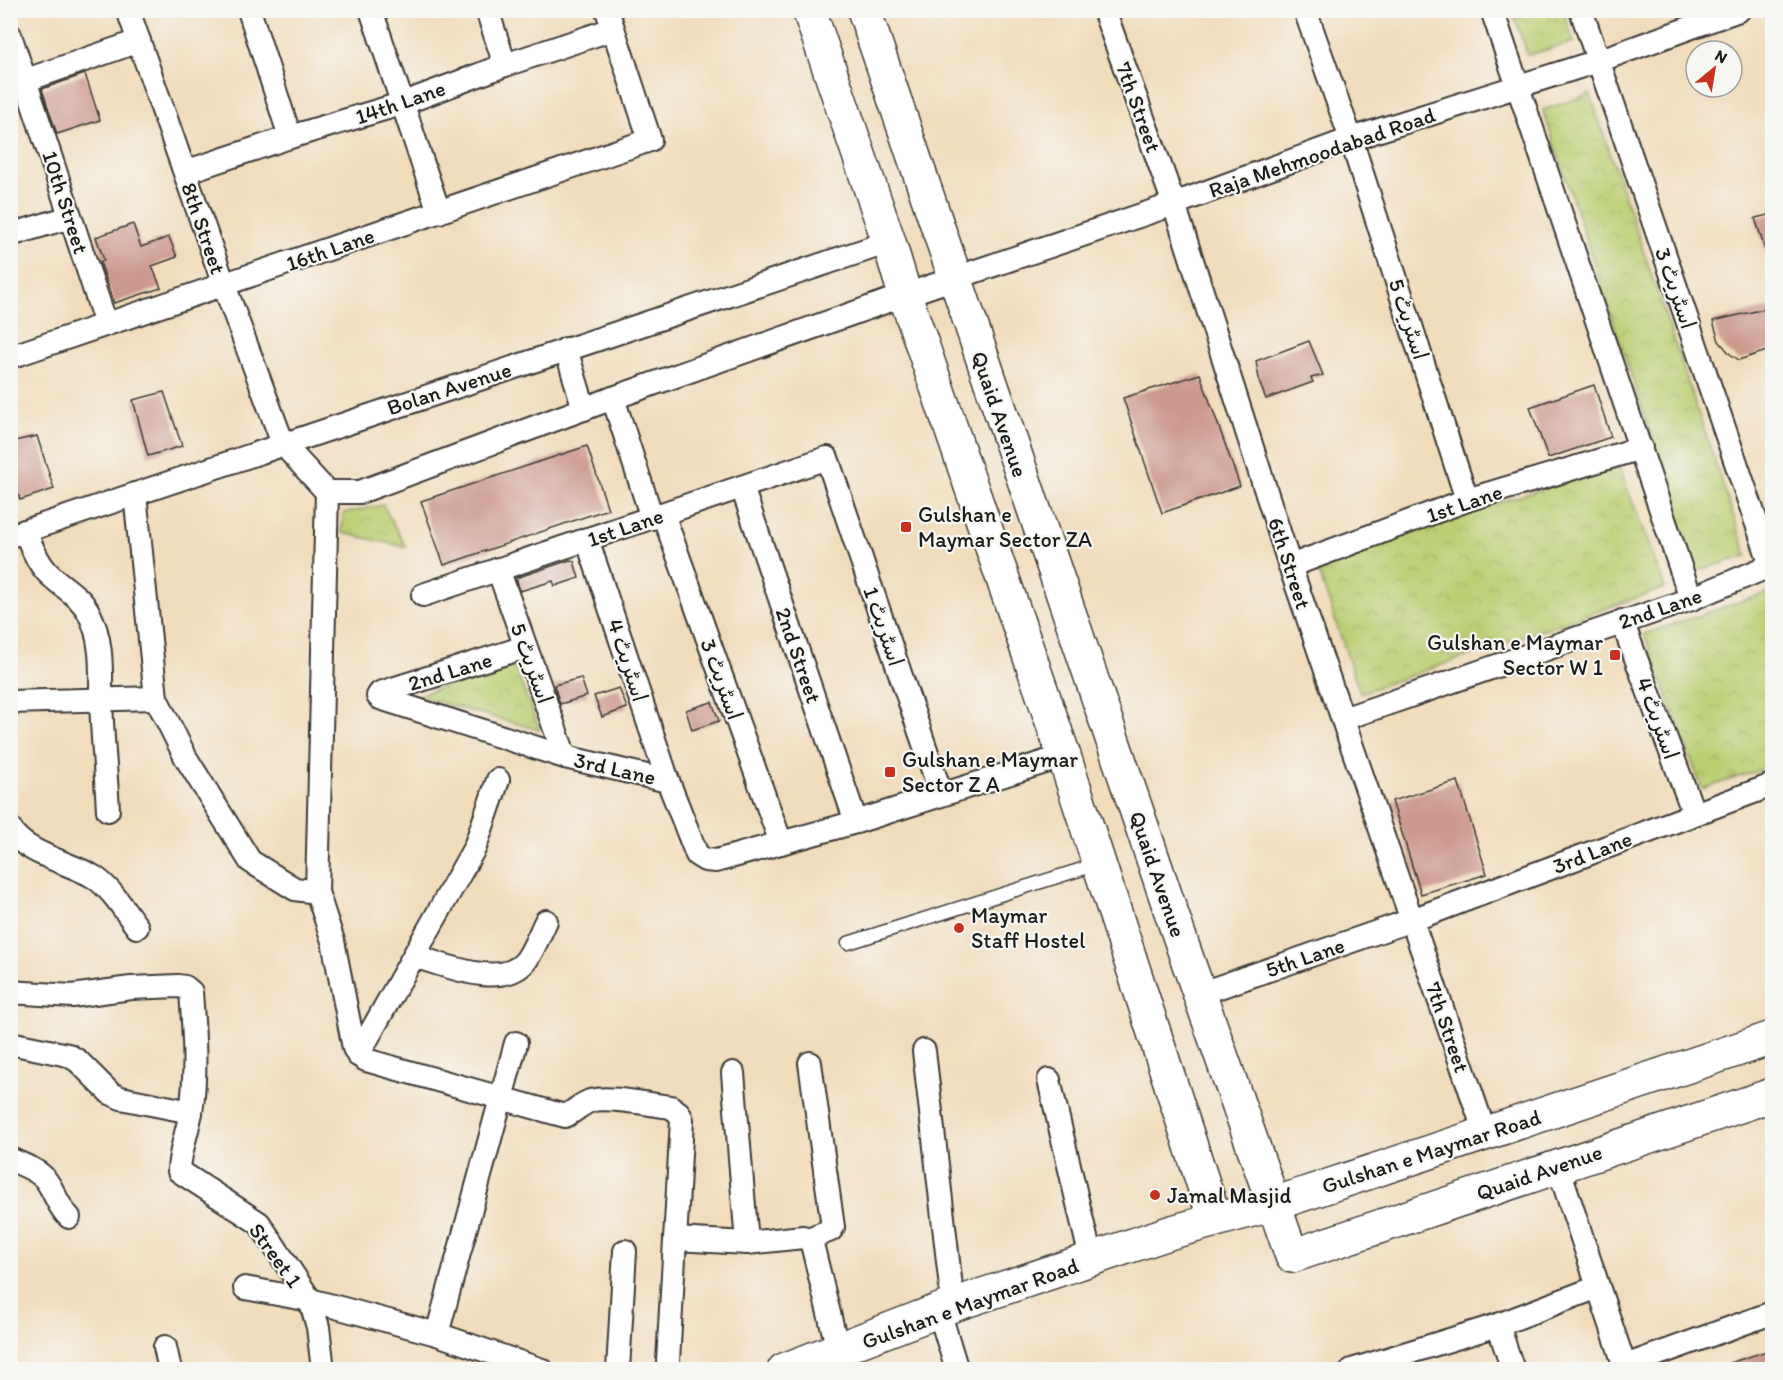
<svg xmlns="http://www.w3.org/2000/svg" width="1783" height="1380" font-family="Itim,'Playpen Sans Arabic',sans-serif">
	<defs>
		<pattern id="park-crowns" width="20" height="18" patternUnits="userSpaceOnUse" patternTransform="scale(1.5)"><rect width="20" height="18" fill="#bacd71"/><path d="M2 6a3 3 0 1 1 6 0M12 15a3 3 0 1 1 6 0" fill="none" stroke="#9faf61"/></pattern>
	</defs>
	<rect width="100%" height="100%" fill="#f6f6f2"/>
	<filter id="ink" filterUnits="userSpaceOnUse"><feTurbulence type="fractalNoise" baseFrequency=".0167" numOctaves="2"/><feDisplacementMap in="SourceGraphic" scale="12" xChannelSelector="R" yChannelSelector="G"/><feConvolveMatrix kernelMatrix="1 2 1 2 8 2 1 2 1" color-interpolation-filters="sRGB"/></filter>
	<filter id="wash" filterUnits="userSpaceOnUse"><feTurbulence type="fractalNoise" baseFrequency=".008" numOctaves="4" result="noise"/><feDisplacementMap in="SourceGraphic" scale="24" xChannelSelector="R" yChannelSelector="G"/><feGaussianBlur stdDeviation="1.35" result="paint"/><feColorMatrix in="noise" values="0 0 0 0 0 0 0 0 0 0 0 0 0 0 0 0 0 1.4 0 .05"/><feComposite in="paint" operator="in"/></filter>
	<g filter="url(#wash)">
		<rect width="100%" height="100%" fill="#f1dcbb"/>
		<g fill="url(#park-crowns)" stroke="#6b7446" stroke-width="1.5">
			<path d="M1512,11H1563L1574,42L1528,55Z"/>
			<path d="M1590,94L1747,556L1696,571L1543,110Z"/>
			<path d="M1619,466L1665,588L1360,693L1314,558Z"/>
			<path d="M383,505L406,547L342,533L343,513Z"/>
			<path d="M1772,591V766L1702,789L1644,634Z"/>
			<path d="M513,664L540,730L416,696Z"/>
		</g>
		<g id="blocks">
			<g fill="#cc998d">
				<path d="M85,74L100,120L57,134L42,89Z"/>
				<path d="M1773,214V261L1769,262L1755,218Z"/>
				<path d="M133,224L141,247L169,237L177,257L152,266L161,288L114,303L100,262L104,260L96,237Z"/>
				<path d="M1773,307V349L1739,360L1730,354L1719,341L1713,321Z"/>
				<path d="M1309,341L1323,375L1311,378L1313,382L1266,399L1260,384L1256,361Z"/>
				<path d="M1200,374L1240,486L1162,513L1123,398Z"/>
				<path d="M1594,385L1611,437L1548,458L1530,407Z"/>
				<path d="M164,392L182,446L148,456L133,400Z"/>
				<path d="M37,436L54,489L20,500L10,472V442Z"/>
				<path d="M587,446L608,509L444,565L421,501Z"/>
				<path d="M570,560L574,561L579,578L555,586L553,581L520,591L516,578Z"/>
				<path d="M581,678L587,696L560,704L554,685Z"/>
				<path d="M619,688L627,708L602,717L594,696Z"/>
				<path d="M712,702L719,721L692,730L686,710Z"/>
				<path d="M1458,781L1487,874L1421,894L1392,801Z"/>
				<path d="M1773,1349V1370H1721L1720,1366Z"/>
			</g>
		</g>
	</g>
	<g filter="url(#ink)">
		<use href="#blocks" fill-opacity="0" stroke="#3c3934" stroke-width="1.5"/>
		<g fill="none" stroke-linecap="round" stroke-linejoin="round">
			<g stroke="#3c3934" stroke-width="15">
				<path id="lane" d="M848,943L1098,864"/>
			</g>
			<g stroke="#3c3934" stroke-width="26">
				<g id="street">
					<path d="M128,10L224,285L283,444L327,492L317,892L333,941L354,1048L358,1055L366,1060L565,1116C574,1112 581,1104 590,1101C606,1095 652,1105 671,1107L679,1113L682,1120L668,1361L670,1370"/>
					<path d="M249,10L290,137"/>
					<path d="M371,10L439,212"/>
					<path d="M487,10L505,65"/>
					<path d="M1104,10L1174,204L1290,566L1485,1133"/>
					<path d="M1305,10L1351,139L1467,500"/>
					<path d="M1492,10L1691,599"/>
					<path d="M1581,10L1771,565"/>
					<path d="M10,35L106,324"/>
					<path d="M12,85L139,41"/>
					<path d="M185,172L290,137L404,103L505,65L613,29"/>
					<path d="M10,235L70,217"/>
					<path d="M566,349L584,409"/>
					<path d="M10,357L650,140L607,10"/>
					<path d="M613,398L652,518"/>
					<path d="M742,487L856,822"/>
					<path d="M327,492H360L613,398L905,295L1174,204L1351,139L1598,61L1739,10"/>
					<path d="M135,494L156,698L186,758L250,861L295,889L317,892"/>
					<path d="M663,514L781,843"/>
					<path d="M25,531C31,545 36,560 47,572C61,587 79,594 89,613C103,640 101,671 101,699C102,736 106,773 108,810"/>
					<path d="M10,536L889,242"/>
					<path d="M587,539L668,781"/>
					<path d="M1290,566L1467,500L1641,448"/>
					<path d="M498,569L565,757"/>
					<path d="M423,595L827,458L941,794"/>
					<path d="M1622,621L1694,814"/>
					<path d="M525,647L380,693L378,696L380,698L565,757L668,781L697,855L705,860L716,861L856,822L1064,756"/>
					<path d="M10,702L156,698"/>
					<path d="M1343,719L1691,599L1772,565"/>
					<path d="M10,828C22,853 71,863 94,877C112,889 124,910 137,927"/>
					<path d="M414,956C444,965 505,991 527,959C535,947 540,933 546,921"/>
					<path d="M10,992L72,996L131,988L178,986L185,987L191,992C194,1032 197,1072 191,1112C188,1129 179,1155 179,1171L259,1223L310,1300L318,1327L323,1370"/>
					<path d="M1199,994L1412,920L1772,785"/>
					<path d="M10,1043L68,1055L78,1061L110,1093L121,1098L191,1112"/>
					<path d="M924,1051L953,1305"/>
					<path d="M358,1055L475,847L498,780"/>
					<path d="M733,1073L747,1243"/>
					<path d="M1049,1080L1091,1259"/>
					<path d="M10,1159C22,1165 37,1169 45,1179C55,1191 57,1206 69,1217"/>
					<path d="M1558,1166L1626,1370"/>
					<path d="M675,1239L747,1243L803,1237L808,1239L831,1230L833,1227L810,1063"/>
					<path d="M808,1239L812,1244L838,1350"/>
					<path d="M245,1288L310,1300L437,1334L542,1370"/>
					<path d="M939,1311L957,1370"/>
					<path d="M1498,1325L1513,1370"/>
					<path d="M437,1334L516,1043"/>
					<path d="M165,1347L170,1370"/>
					<path d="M1625,1366L1772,1313"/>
					<path d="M618,1370L625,1251"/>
					<path d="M1352,1370L1498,1325L1598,1287"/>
				</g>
			</g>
			<g stroke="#3c3934" stroke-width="36">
				<g id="secondary">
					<path d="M809,10L889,242L905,295L1064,756L1215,1220"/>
					<path d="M864,10L1185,953L1292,1256L1772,1095"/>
					<path d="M784,1370L953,1305L1172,1232L1274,1204L1772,1038"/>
				</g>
			</g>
			<use href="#lane" stroke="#fff" stroke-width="12"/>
			<use href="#street" stroke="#fff" stroke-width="22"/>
			<use href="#secondary" stroke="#fff" stroke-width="33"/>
		</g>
	</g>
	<g fill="#c8321e" stroke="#f6f6f2" stroke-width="2">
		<rect x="900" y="521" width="12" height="12" rx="3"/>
		<rect x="1609" y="649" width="12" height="12" rx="3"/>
		<rect x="884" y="766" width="12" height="12" rx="3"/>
		<circle cx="959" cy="928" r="6"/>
		<circle cx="1155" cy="1195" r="6"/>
	</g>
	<g text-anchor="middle" stroke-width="4.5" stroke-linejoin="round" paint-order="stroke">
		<g font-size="22" fill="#1c1c1c" stroke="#f6f6f2">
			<text transform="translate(400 102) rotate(-19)" y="8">14th Lane</text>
			<text transform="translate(1139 107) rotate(70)" y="8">7th Street</text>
			<text transform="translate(1322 152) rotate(-19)" y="8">Raja Mehmoodabad Road</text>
			<text transform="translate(66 202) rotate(72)" y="8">10th Street</text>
			<text transform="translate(204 228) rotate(71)" y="8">8th Street</text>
			<text transform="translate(330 249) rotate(-19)" y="8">16th Lane</text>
			<text transform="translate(1676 288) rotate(71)" y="8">اسٹریٹ 3</text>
			<text transform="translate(1409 319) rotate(72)" y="8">اسٹریٹ 5</text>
			<text transform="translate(449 388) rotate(-18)" y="8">Bolan Avenue</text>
			<text transform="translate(1000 414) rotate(71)" y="8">Quaid Avenue</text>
			<text transform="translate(1464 503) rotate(-19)" y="8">1st Lane</text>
			<text transform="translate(625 527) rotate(-19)" y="8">1st Lane</text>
			<text transform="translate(1290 563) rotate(72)" y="8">6th Street</text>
			<text transform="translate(1660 608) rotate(-19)" y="8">2nd Lane</text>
			<text transform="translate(884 626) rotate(71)" y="8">اسٹریٹ 1</text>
			<text transform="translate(799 655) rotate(71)" y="8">2nd Street</text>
			<text transform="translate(628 660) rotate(72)" y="8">اسٹریٹ 4</text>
			<text transform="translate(532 663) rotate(70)" y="8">اسٹریٹ 5</text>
			<text transform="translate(450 671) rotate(-17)" y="8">2nd Lane</text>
			<text transform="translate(722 679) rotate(70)" y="8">اسٹریٹ 3</text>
			<text transform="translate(1658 718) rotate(70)" y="8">اسٹریٹ 4</text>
			<text transform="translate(615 768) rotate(13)" y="8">3rd Lane</text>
			<text transform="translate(1592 852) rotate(-21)" y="8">3rd Lane</text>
			<text transform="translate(1158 874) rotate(71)" y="8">Quaid Avenue</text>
			<text transform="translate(1305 957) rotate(-19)" y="8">5th Lane</text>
			<text transform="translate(1448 1027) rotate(71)" y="8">7th Street</text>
			<text transform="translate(1431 1151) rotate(-18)" y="8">Gulshan e Maymar Road</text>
			<text transform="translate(1539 1172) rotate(-19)" y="8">Quaid Avenue</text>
			<text transform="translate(276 1255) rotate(54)" y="8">Street 1</text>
			<text transform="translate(970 1303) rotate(-20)" y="8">Gulshan e Maymar Road</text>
		</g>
		<g font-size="22" fill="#1c1c1c" stroke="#f6f6f2" text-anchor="start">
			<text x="918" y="522">Gulshan e<tspan x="918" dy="25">Maymar Sector ZA</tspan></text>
			<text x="1603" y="650" text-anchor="end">Gulshan e Maymar<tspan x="1603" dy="25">Sector W 1</tspan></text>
			<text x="902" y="767">Gulshan e Maymar<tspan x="902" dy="25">Sector Z A</tspan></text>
			<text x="971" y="923">Maymar<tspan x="971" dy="25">Staff Hostel</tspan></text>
			<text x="1167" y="1203">Jamal Masjid</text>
		</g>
	</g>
	<rect width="1783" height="1380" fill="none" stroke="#f6f6f2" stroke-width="36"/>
	<g transform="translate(1714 69) rotate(30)"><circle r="28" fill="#f6f6f2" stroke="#9f9f9c" stroke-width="1.5"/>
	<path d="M0-4.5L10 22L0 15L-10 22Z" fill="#c8321e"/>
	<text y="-9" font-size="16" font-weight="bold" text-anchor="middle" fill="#1c1c1c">N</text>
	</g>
</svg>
